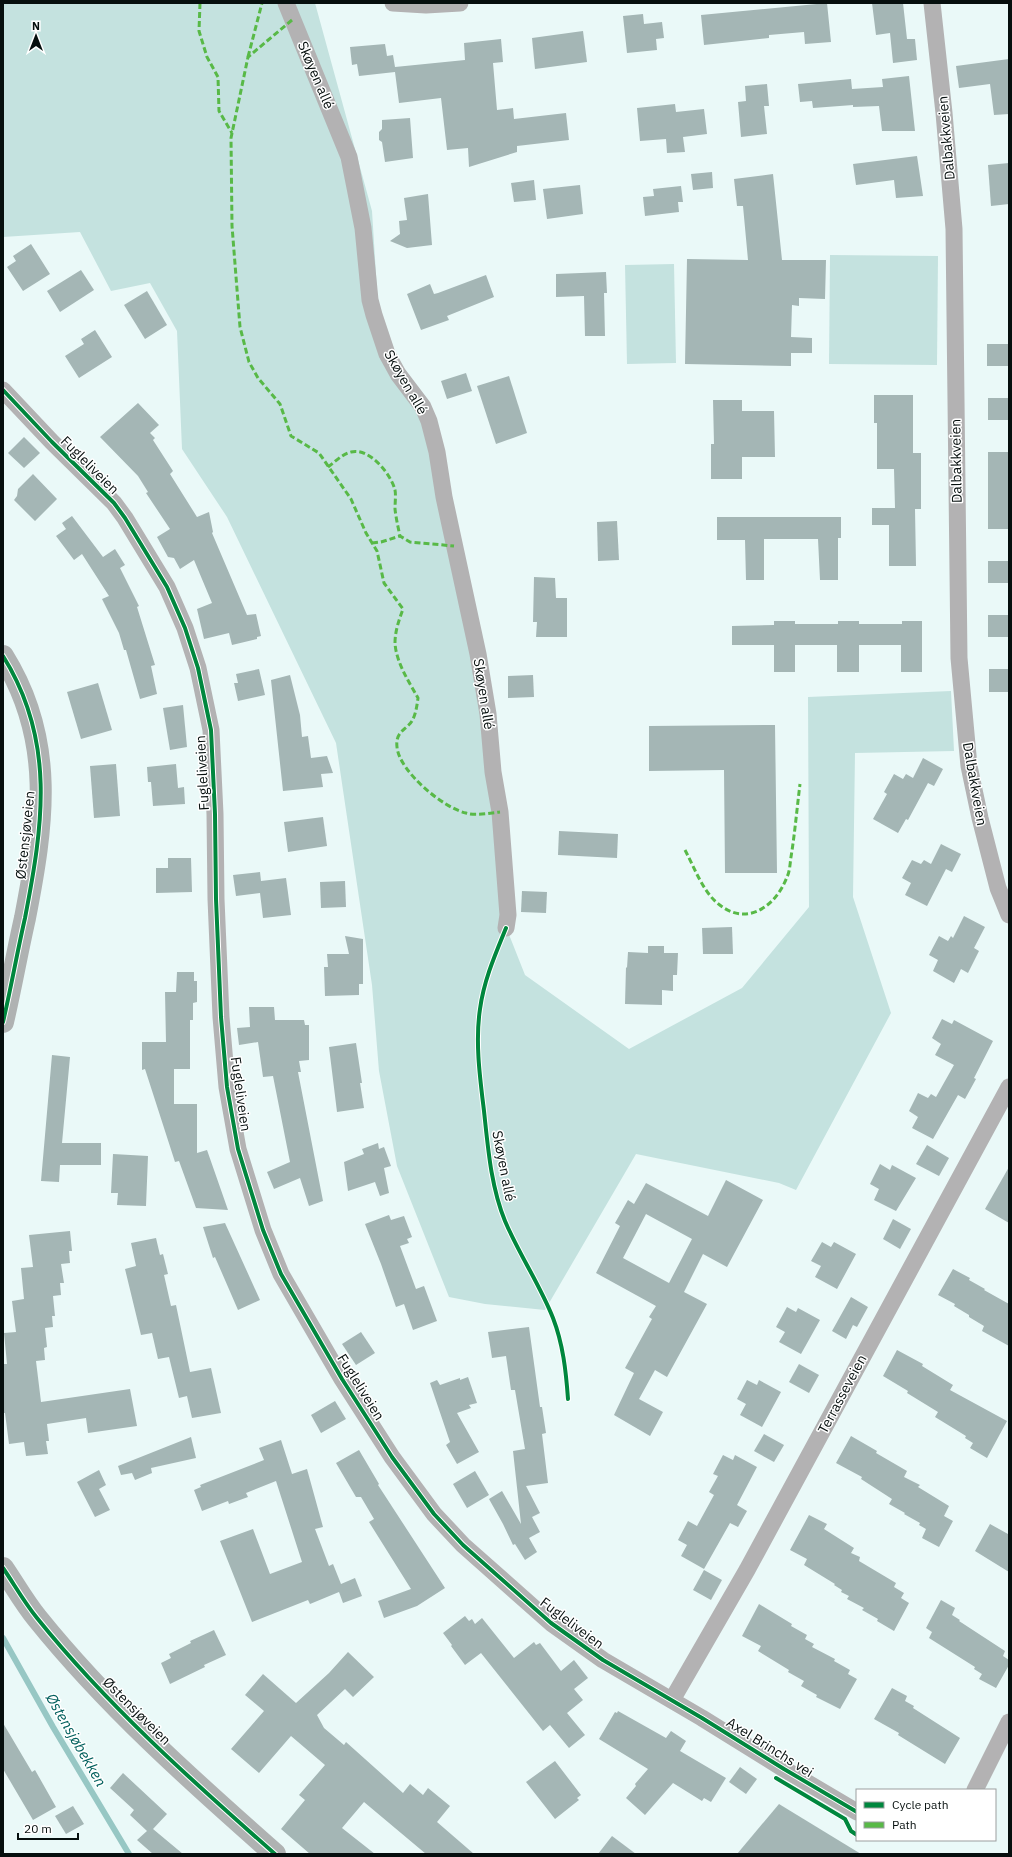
<svg xmlns="http://www.w3.org/2000/svg" width="1012" height="1857" font-family="'IBM Plex Sans',sans-serif">
	<rect width="100%" height="100%" fill="#eaf9f8"/>
	<g fill="#c4e2df">
		<path d="M3,3H315L372,211L380,337L425,409L476,646L506,927L525,975L629,1049L742,988L809,907L808,697L951,691L954,751L855,753L853,897L891,1013L796,1190L779,1183L636,1154L545,1310L485,1304L449,1297L397,1166L379,1071L372,985L336,743L227,517L182,449L177,331L150,283L111,291L80,232L3,237Z"/>
		<path d="M830,255L938,256L937,365L829,364Z"/>
		<path d="M674,264L676,363L627,364L625,265Z"/>
	</g>
	<g fill="none" stroke-linecap="round" stroke-linejoin="round">
		<path stroke="#97c7c4" stroke-width="6" d="M3,1638L53,1727L129,1854"/>
	</g>
	<g fill="#a4b6b5" fill-rule="evenodd">
		<path d="M827,3L831,42L805,44L804,32L769,35V38L704,45L701,15Z"/>
		<path d="M872,3H903L907,39H915L917,60L893,63L890,33L876,35Z"/>
		<path d="M643,14L644,24L662,22L664,38L656,39L657,50L627,53L623,16Z"/>
		<path d="M583,31L587,62L535,69L532,38Z"/>
		<path d="M501,39L503,62L493,63L497,110L513,108L514,119L566,113L569,140L517,146V152L469,167L468,148L447,150L441,98L399,103L395,72L359,76L357,64L352,65L350,47L385,44L387,56L393,55L395,67L465,60L464,43Z"/>
		<path d="M1009,59V114L994,115L990,84L959,88L956,66Z"/>
		<path d="M909,76L915,131H882L879,106L853,107V105L813,108L812,101L800,102L798,84L851,79L852,89L883,87L882,79Z"/>
		<path d="M767,84L769,106H764L767,134L741,137L738,102L746,101L745,86Z"/>
		<path d="M675,104L676,112L704,109L707,134L683,137L685,152L667,153L666,139L640,141L637,108Z"/>
		<path d="M410,118L413,158L385,162L382,142L379,140V132L382,129V120Z"/>
		<path d="M917,156L923,196L896,198L894,180L856,185L853,164Z"/>
		<path d="M1009,163V204L991,206L988,165Z"/>
		<path d="M712,172L713,188L693,190L691,174Z"/>
		<path d="M773,174L782,260H826L825,299L799,298V306L792,305L791,337L812,338V353H791V366L685,364L687,259L748,260L743,206H737L734,179Z"/>
		<path d="M534,180L536,200L514,202L511,183Z"/>
		<path d="M580,185L583,214L547,219L543,189Z"/>
		<path d="M681,186L683,202H678L679,212L645,216L643,197L654,196L653,189Z"/>
		<path d="M428,194L432,245L407,248L390,241L400,234L399,221L407,220L404,198Z"/>
		<path d="M31,244L50,274L23,291L7,267L16,261L13,256Z"/>
		<path d="M81,270L94,290L60,312L47,291Z"/>
		<path d="M606,272L607,293H604L605,336H585L584,296L556,297V274Z"/>
		<path d="M486,275L494,297L447,316L449,320L421,330L407,294L430,284L434,294L438,293Z"/>
		<path d="M147,291L167,325L145,339L124,305Z"/>
		<path d="M95,330L112,357L79,378L65,356L84,344L81,339Z"/>
		<rect x="987" y="344" width="22" height="22"/>
		<path d="M466,373L472,391L447,399L441,381Z"/>
		<path d="M509,376L527,433L496,444L477,386Z"/>
		<path d="M874,395H913V453H921V509H915L916,566H889V525H872V508H895L894,469H877V423H874Z"/>
		<rect x="988" y="398" width="21" height="22"/>
		<path d="M713,400H742V411H774L775,457H742V479H711V444H714Z"/>
		<path d="M138,403L159,425L150,433L155,438L153,440L173,471L170,474L197,517L209,512L213,532L212,533L247,615L256,614L261,636L257,637V639L232,645L229,633L204,639L197,609L212,603L194,560L180,569L174,558L168,557L157,537L170,529L146,493L148,492L138,476L100,437Z"/>
		<path d="M24,437L40,453L24,468L8,453Z"/>
		<rect x="988" y="452" width="21" height="77"/>
		<path d="M33,474L57,499L35,521L14,500L17,496L18,489Z"/>
		<path d="M72,516L103,557L115,549L125,565L120,568L139,606L137,607L155,665L151,666L157,694L140,699L126,650H124L119,633L102,599L109,596L82,554L74,560L56,536L66,529L62,523Z"/>
		<path d="M717,517H841V538H838V580H820L818,539H764V580H746L745,540H717Z"/>
		<path d="M617,521L619,560L598,561L597,522Z"/>
		<rect x="988" y="561" width="21" height="22"/>
		<path d="M534,577L555,578L556,598H567V637H536L537,622H533Z"/>
		<rect x="988" y="615" width="21" height="22"/>
		<path d="M774,621H795V624H838V621H859V624H902V621H922V672H901V645H859V672H837V645H795V672H774V645H732V626L774,625Z"/>
		<path d="M259,669L265,695L238,701L234,683H238L236,674Z"/>
		<rect x="989" y="669" width="20" height="23"/>
		<path d="M290,675L300,715L302,737L308,736L311,758L327,756L333,773L321,774L323,787L283,791L271,680Z"/>
		<path d="M533,675L534,697L508,698V676Z"/>
		<path d="M98,683L112,730L81,739L67,692Z"/>
		<path d="M183,705L187,747L170,750L163,708Z"/>
		<path d="M775,725L777,873H725L724,770L649,771V726Z"/>
		<path d="M923,758L943,769L934,786L928,783L908,820L906,819L898,833L873,819L887,794L884,792L894,774L903,779L906,774L913,778Z"/>
		<path d="M116,764L120,816L94,818L90,766Z"/>
		<path d="M176,764L178,788L184,787L185,804L153,806L151,782H148L147,767Z"/>
		<path d="M323,817L327,846L288,852L284,822Z"/>
		<path d="M559,831L618,834L617,858L558,855Z"/>
		<path d="M941,844L961,854L952,872L946,869L927,906L905,895L911,883L902,878L912,860L921,864L924,860L931,864Z"/>
		<path d="M168,858H191L192,892L156,893V868H168Z"/>
		<path d="M260,872L261,881L286,878L291,915L263,918L260,893L236,896L233,875Z"/>
		<path d="M345,881L346,907L321,908L320,882Z"/>
		<path d="M522,891L547,892L546,913L521,912Z"/>
		<path d="M964,916L985,927L974,948L979,951L968,973L961,969L954,983L933,971L938,960L929,955L939,936L948,941L951,936L953,938Z"/>
		<path d="M732,927L733,954H703L702,928Z"/>
		<path d="M345,936L363,939V984H359V995L325,996L324,967H328L327,954H349Z"/>
		<path d="M648,946H664V953H678L677,975H673V991L662,990V1005L625,1004L626,967L627,968L628,952L648,953Z"/>
		<path d="M177,972H194V981H197V1002L193,1003V1020H190V1069H174V1104H197V1153L207,1150L228,1210L196,1208L179,1161L175,1162L145,1069L142,1070V1042H166L165,992H176Z"/>
		<path d="M249,1007H274L275,1020H304L305,1025H309V1060L299,1061L301,1072H298L323,1201L309,1206L300,1178L274,1189L267,1172L290,1162L273,1076L263,1077L258,1042L239,1045L237,1028L250,1027Z"/>
		<path d="M942,1019L952,1024L954,1020L993,1041L974,1078L976,1079L965,1099L958,1095L933,1139L912,1128L918,1117L909,1111L918,1093L928,1098L931,1094L936,1097L954,1065L935,1055L941,1044L932,1038Z"/>
		<path d="M356,1043L362,1083H360L364,1108L337,1112L329,1047Z"/>
		<path d="M52,1055L70,1057L62,1143H101V1165H60L59,1182L41,1181Z"/>
		<path d="M378,1143L379,1149L384,1147L391,1166L384,1168L389,1193L380,1196L375,1182L348,1191L344,1162L364,1154L362,1149Z"/>
		<path d="M927,1145L949,1158L939,1176L916,1164Z"/>
		<path d="M113,1154L148,1156L146,1206L117,1205L118,1193H111Z"/>
		<path d="M880,1164L890,1170L892,1165L916,1178L896,1211L874,1200L879,1189L870,1184Z"/>
		<path d="M1009,1167V1223L985,1209Z"/>
		<path d="M726,1180L763,1200L727,1267L703,1254L684,1292L707,1304L667,1377L655,1370L639,1399L663,1412L650,1436L614,1415L634,1373L625,1368L652,1319L649,1317L656,1306L596,1273L620,1226L615,1223L628,1200L634,1204L646,1183L708,1216ZM646,1214L692,1239L669,1283L623,1258Z"/>
		<path d="M389,1215L391,1220L404,1216L412,1237L407,1239L409,1243L400,1246L416,1289L424,1286L437,1321L413,1330L404,1304L396,1307L381,1264L365,1224Z"/>
		<path d="M893,1219L911,1229L900,1249L883,1239Z"/>
		<path d="M225,1223L260,1300L238,1310L215,1257L213,1258L203,1227Z"/>
		<path d="M70,1231L72,1251H69L70,1263L61,1264L64,1283H60L61,1295L53,1296L55,1316H52L53,1327L45,1328L47,1347L44,1348L45,1360L36,1361L41,1402L130,1389L137,1426L88,1433L86,1418L47,1424L49,1441H46L48,1454L26,1456L24,1442L9,1444L5,1413H3V1364H7L4,1333L16,1332L12,1301L24,1299L21,1268L33,1267L29,1235Z"/>
		<path d="M156,1238L160,1255L163,1254L168,1274L164,1275L171,1306L176,1305L190,1372L211,1368L221,1413L192,1418L187,1396L179,1398L169,1357L158,1359L152,1333L141,1335L125,1269L136,1266L131,1243Z"/>
		<path d="M822,1242L831,1247L834,1242L856,1254L837,1289L815,1277L821,1266L811,1261Z"/>
		<path d="M953,1269L970,1278L969,1280L985,1289L984,1290L1009,1304V1346L982,1331L984,1326L969,1317V1315L954,1306L955,1304L938,1295Z"/>
		<path d="M851,1297L868,1307L857,1327L853,1325L846,1339L832,1331Z"/>
		<path d="M787,1307L796,1312L798,1308L820,1320L801,1354L779,1342L785,1332L776,1327Z"/>
		<path d="M529,1327L540,1407H542L546,1433L542,1434L548,1483L526,1486L540,1513L532,1517L540,1532L529,1538L537,1552L525,1560L515,1544L513,1545L503,1524L489,1499L502,1491L521,1524L513,1451L525,1449L515,1390H511L506,1356L492,1358L488,1332Z"/>
		<path d="M361,1332L375,1353L356,1365L342,1344Z"/>
		<path d="M897,1350L923,1364L922,1366L953,1385L950,1390L1007,1421L987,1458L970,1448L973,1443L965,1438L966,1436L935,1417L938,1412L907,1393L908,1391L883,1376Z"/>
		<path d="M799,1364L819,1375L809,1393L789,1382Z"/>
		<path d="M468,1377L477,1403L469,1405L471,1408L457,1413L479,1452L457,1464L446,1445L450,1442L430,1383L437,1380L440,1385L460,1378V1380Z"/>
		<path d="M747,1380L757,1385L759,1380L781,1392L762,1427L740,1415L746,1404L737,1399Z"/>
		<path d="M335,1401L346,1419L321,1433L311,1415Z"/>
		<path d="M764,1434L784,1445L774,1462L754,1451Z"/>
		<path d="M851,1436L877,1451L876,1453L907,1471L904,1477L920,1485L918,1487L949,1506L944,1516L953,1521L939,1547L922,1538L926,1529L919,1525L920,1523L904,1514L905,1513L889,1504L892,1499L861,1479L862,1477L836,1463Z"/>
		<path d="M191,1437L196,1458L151,1468L152,1473L135,1480L132,1473L121,1475L118,1466Z"/>
		<path d="M281,1440L292,1474L307,1469L323,1527L315,1529L329,1566L333,1564L341,1584L355,1578L362,1596L343,1603L339,1592L310,1604L308,1600L252,1622L220,1541L253,1529L270,1574L302,1562L276,1481L246,1493L248,1497L229,1504L228,1501L202,1511L194,1490L201,1487L200,1485L264,1460L259,1448Z"/>
		<path d="M359,1450L379,1484L378,1485L445,1588L417,1606L384,1618L378,1601L411,1589L369,1522L374,1519L361,1497H356L336,1463Z"/>
		<path d="M723,1455L733,1460L735,1455L757,1467L737,1505L747,1511L738,1527L730,1523L704,1569L681,1556L687,1545L678,1540L688,1521L697,1526L714,1495L709,1492L718,1476L713,1474Z"/>
		<path d="M99,1470L106,1485L99,1489L110,1510L95,1517L77,1482Z"/>
		<path d="M475,1471L489,1495L467,1508L453,1484Z"/>
		<path d="M809,1515L827,1524L824,1529L854,1548L851,1553L860,1557L859,1561L896,1583L894,1587L904,1593L901,1598L909,1603L894,1631L877,1621L878,1619L862,1610L864,1608L847,1599L849,1596L841,1592L842,1590L834,1585L835,1584L804,1565L807,1559L790,1550Z"/>
		<path d="M990,1524L1008,1534L1009,1531V1572L975,1551Z"/>
		<path d="M704,1570L722,1580L711,1600L693,1590Z"/>
		<path d="M941,1600L955,1608L952,1615L960,1620L959,1621L1005,1651L1003,1656L1009,1660V1665L996,1688L979,1679L982,1674L974,1669L975,1667L929,1638L932,1632L926,1628Z"/>
		<path d="M759,1604L792,1624L791,1626L807,1635L805,1639L814,1644L812,1647L835,1659L834,1661L850,1670L848,1674L857,1679L840,1709L816,1697L817,1695L801,1686L804,1681L788,1672L789,1670L758,1651L761,1646L742,1636Z"/>
		<path d="M465,1616L469,1621L472,1619L475,1624L482,1618L514,1658L534,1642L536,1645L540,1643L561,1671L574,1660L588,1678L574,1689L583,1700L567,1713L585,1735L569,1748L550,1725L543,1731L481,1653L465,1665L451,1646L452,1645L443,1633Z"/>
		<path d="M214,1630L226,1655L204,1665L205,1667L170,1684L161,1663L171,1658L169,1654L191,1643L190,1641Z"/>
		<path d="M348,1652L374,1677L353,1697L345,1689L317,1715L324,1728L344,1745L346,1742L403,1793L410,1784L423,1795L428,1788L450,1806L437,1822L474,1854H426L364,1802L342,1828L375,1854H310L281,1829L305,1800L299,1795L325,1765L291,1736L259,1773L231,1749L264,1711L245,1695L263,1674L296,1703L329,1673Z"/>
		<path d="M892,1688L907,1696L905,1701L914,1706L913,1708L960,1738L945,1764L898,1735L899,1733L874,1719Z"/>
		<path d="M618,1711L666,1738L671,1731L686,1741L680,1751L726,1778L711,1802L704,1798L702,1801L673,1783L645,1815L626,1798L636,1786L635,1784L648,1769L599,1739L615,1712L617,1713Z"/>
		<path d="M3,1723L32,1772L35,1770L56,1807L33,1820L3,1769Z"/>
		<path d="M555,1761L581,1795L577,1798L579,1800L555,1819L526,1782Z"/>
		<path d="M740,1767L757,1779L746,1794L729,1782Z"/>
		<path d="M123,1773L167,1814L153,1829L183,1854H153L137,1840L147,1831L130,1815L134,1810L110,1788Z"/>
		<path d="M779,1804L861,1854H737Z"/>
		<path d="M73,1806L84,1824L66,1834L55,1816Z"/>
		<path d="M612,1836L636,1854H598Z"/>
	</g>
	<g fill="none" stroke-linecap="round" stroke-linejoin="round">
		<g stroke="#b3b2b3" stroke-width="17">
			<path d="M286,3L349,157L363,228L370,300L374,315L387,354L398,374L423,407L429,421L437,452L444,497L478,654L488,714L493,772L500,812L508,915L506,928"/>
			<path d="M393,3L426,5L460,3"/>
			<path d="M932,3L944,113L954,229L959,658L969,766L980,818L998,888L1009,915"/>
			<path d="M3,390L52,442L114,503L125,518L167,587L185,628L198,668L211,730L215,814L216,899L221,1017L227,1087L238,1149L263,1230L281,1274L342,1379L392,1457L434,1514L463,1545L551,1623L603,1660L702,1718L784,1769L857,1812"/>
			<path d="M672,1700L747,1570L1009,1087"/>
			<path d="M975,1790L1009,1722"/>
		</g>
		<g stroke="#afb2b2" stroke-width="22">
			<path d="M3,656C56,741 43,825 25,918C17,953 11,988 3,1022"/>
			<path d="M3,1568C14,1584 24,1602 37,1618C107,1705 191,1780 275,1854"/>
		</g>
		<g stroke="#58b947" stroke-width="3" stroke-dasharray="6 3" stroke-linecap="butt">
			<path d="M200,3L199,31L207,57L218,77L219,111L232,133"/>
			<path d="M292,20L248,57L231,138L232,226L240,327L249,362L258,378L280,404L291,436L319,453L351,499L366,533L377,551L384,583L403,609C399,620 395,631 395,643C396,662 409,682 418,698C417,705 416,713 413,719C408,730 395,730 397,747C399,771 443,808 466,813C475,816 490,813 500,812"/>
			<path d="M248,57L262,3"/>
			<path d="M328,467C335,462 342,454 351,452C369,447 391,474 395,490C396,495 395,503 395,509C396,518 398,527 400,536L410,542L454,546"/>
			<path d="M372,543L381,542L400,536"/>
			<path d="M685,850C694,867 702,889 716,902C745,928 775,908 787,877C790,871 790,863 791,857C795,832 797,808 800,784"/>
		</g>
		<g stroke="#fff" stroke-width="6">
			<g id="cycleway">
				<path d="M3,390L52,442L114,503L125,518L167,587L185,628L198,668L211,730L215,814L216,899L221,1017L227,1087L238,1149L263,1230L281,1274L342,1379L392,1457L434,1514L463,1545L551,1623L603,1660L702,1718L784,1769L857,1812"/>
				<path d="M3,656C56,741 43,825 25,918C17,953 11,988 3,1022"/>
				<path d="M506,928C495,955 484,980 480,1009C475,1042 480,1078 484,1111C488,1148 491,1187 505,1221C519,1254 540,1285 553,1318C563,1344 566,1371 568,1399"/>
				<path d="M3,1568C14,1584 24,1602 37,1618C107,1705 191,1780 275,1854"/>
				<path d="M776,1778L845,1819L851,1831L857,1835"/>
			</g>
		</g>
		<use href="#cycleway" stroke="#00873e" stroke-width="4"/>
	</g>
	<g text-anchor="middle" stroke-width="3" stroke-linejoin="round" paint-order="stroke">
		<g font-size="14" fill="#060f0e" stroke="#fff">
			<text transform="translate(316 75) rotate(67)" y="5">Skøyen allé</text>
			<text transform="translate(946 138) rotate(-95)" y="5">Dalbakkveien</text>
			<text transform="translate(406 382) rotate(60)" y="5">Skøyen allé</text>
			<text transform="translate(956 461) rotate(-91)" y="5">Dalbakkveien</text>
			<text transform="translate(90 465) rotate(45)" y="5">Fugleliveien</text>
			<text transform="translate(484 694) rotate(81)" y="5">Skøyen allé</text>
			<text transform="translate(202 773) rotate(-93)" y="5">Fugleliveien</text>
			<text transform="translate(975 784) rotate(80)" y="5">Dalbakkveien</text>
			<text transform="translate(25 835) rotate(-84)" y="5">Østensjøveien</text>
			<text transform="translate(241 1094) rotate(82)" y="5">Fugleliveien</text>
			<text transform="translate(504 1166) rotate(79)" y="5">Skøyen allé</text>
			<text transform="translate(361 1387) rotate(58)" y="5">Fugleliveien</text>
			<text transform="translate(842 1394) rotate(-62)" y="5">Terrasseveien</text>
			<text transform="translate(572 1623) rotate(37)" y="5">Fugleliveien</text>
			<text transform="translate(137 1711) rotate(45)" y="5">Østensjøveien</text>
			<text transform="translate(770 1747) rotate(32)" y="5">Axel Brinchs vei</text>
		</g>
		<g font-size="15" font-style="italic" fill="#015f5c" stroke="#fff">
			<text transform="translate(76 1740) rotate(60)" y="5">Østensjøbekken</text>
		</g>
	</g>
	<rect width="1012" height="1857" fill="none" stroke="#060f0e" stroke-width="8"/>
	<rect x="856" y="1789" width="140" height="52" fill="#ffffff" stroke="#9b9f9f"/>
	<rect x="864" y="1802" width="20" height="6" fill="#00873e" stroke="#9b9f9f"/>
	<text x="892" y="1809" font-size="12" fill="#060f0e">Cycle path</text>
	<rect x="864" y="1822" width="20" height="6" fill="#58b947" stroke="#9b9f9f"/>
	<text x="892" y="1829" font-size="12" fill="#060f0e">Path</text>
	<g transform="translate(36 36)" stroke="#ffffff" stroke-width="3" paint-order="stroke">
	<path d="M0-3L7 15L0 10L-7 15Z" fill="#060f0e"/>
	<text y="-6" font-size="11" font-weight="bold" text-anchor="middle" fill="#060f0e">N</text>
	</g>
	<path d="M18 1833v6h60v-6" fill="none" stroke="#060f0e" stroke-width="2"/>
	<text x="24" y="1833" font-size="12" fill="#060f0e" stroke="#ffffff" stroke-width="3" paint-order="stroke">20 m</text>
</svg>
